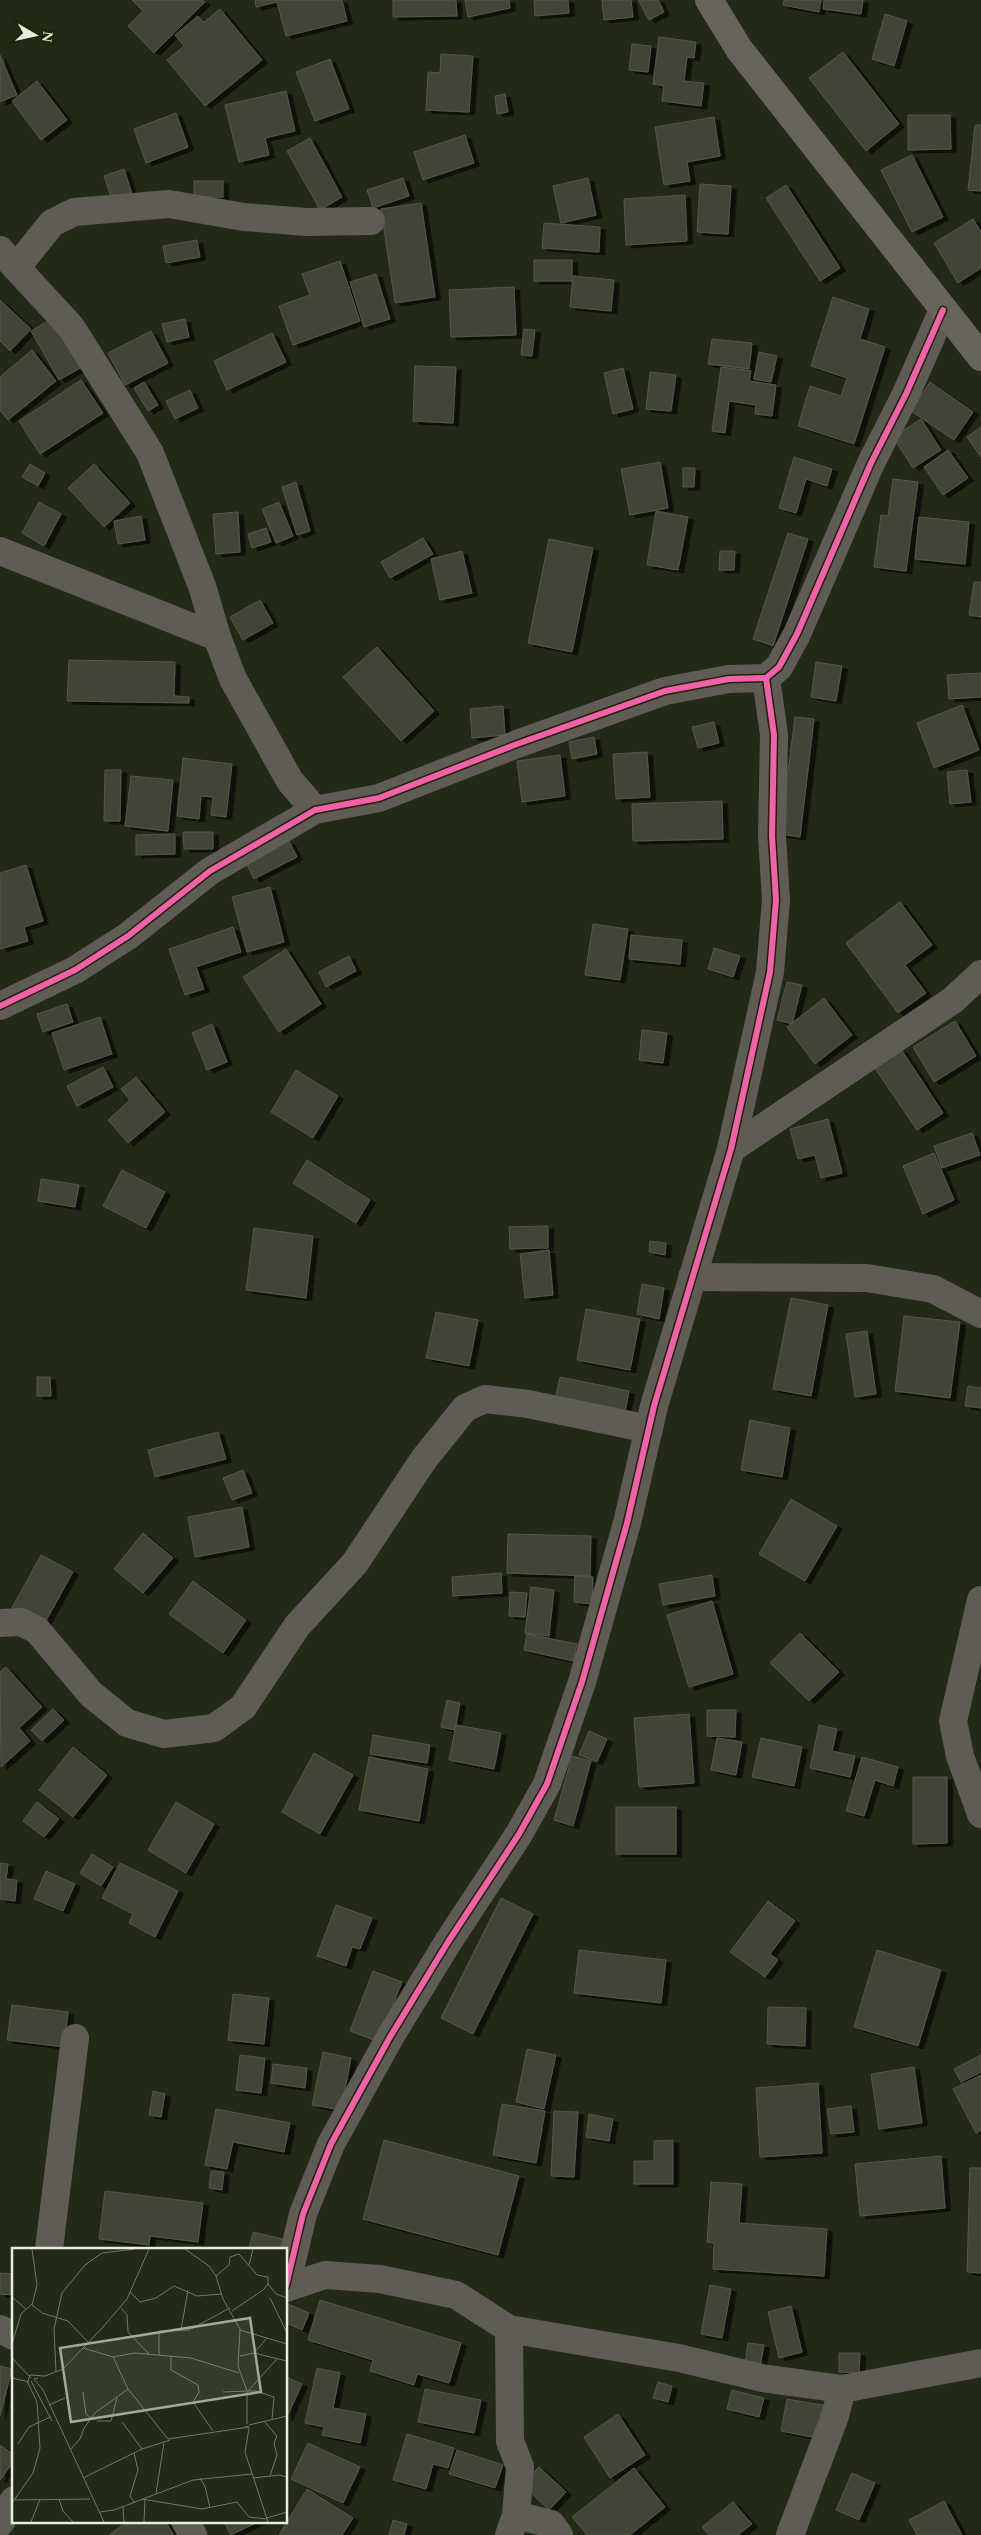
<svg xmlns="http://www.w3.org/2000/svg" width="981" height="2535" font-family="Spectral,serif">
	<defs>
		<filter id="shadow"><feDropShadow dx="5.5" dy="3" stdDeviation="0" flood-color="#0009"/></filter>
	</defs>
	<rect width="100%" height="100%" fill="#222916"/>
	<g fill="#434535" stroke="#545747" filter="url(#shadow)">
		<path d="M132,0H202L205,2L154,53L128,26L143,11Z"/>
		<path d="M255,0H342L347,21L286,36L277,2L256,7Z"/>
		<path d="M393,0H456L457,16L393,17Z"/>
		<path d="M465,0H509L510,8L468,17Z"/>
		<path d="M534,0H568L569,13L535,16Z"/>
		<path d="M602,0H631L633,17L604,20Z"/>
		<path d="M638,0H658L664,12L649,20Z"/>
		<path d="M784,0H821L819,12L783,5Z"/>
		<path d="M824,0H863L861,14L823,9Z"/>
		<path d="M220,9L262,60L205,106L167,60L184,46L175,35L198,16L204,22Z"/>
		<path d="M885,14L907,21L894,66L872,59Z"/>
		<path d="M659,37L696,42L694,58L687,57L684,81L704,83L701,106L662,101L664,86L653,84Z"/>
		<path d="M632,44L651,46L648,72L629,70Z"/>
		<path d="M843,52L899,124L866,151L809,78Z"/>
		<path d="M441,54L473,56L469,112L426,110L428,72L440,73Z"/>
		<path d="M0,55L17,95L0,102Z"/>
		<path d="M330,59L349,109L315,121L296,72Z"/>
		<path d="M37,81L67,120L41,140L12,101Z"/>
		<path d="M286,91L295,131L265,138L269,155L239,162L225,105Z"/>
		<path d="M505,94L508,112L497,114L495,96Z"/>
		<path d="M176,113L188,147L146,163L134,129Z"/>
		<path d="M908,115H950L951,149L908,150Z"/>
		<path d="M714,117L720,156L687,162L690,181L664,185L655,127Z"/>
		<path d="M975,125H981V191L968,190Z"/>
		<path d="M465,135L474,163L423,180L414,152Z"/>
		<path d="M310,138L342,197L320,210L287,151Z"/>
		<path d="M912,155L943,217L912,232L881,170Z"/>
		<path d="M124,169L132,194L112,200L104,176Z"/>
		<path d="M403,178L409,196L373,208L367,190Z"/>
		<path d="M588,178L596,215L561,223L553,186Z"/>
		<rect x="194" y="181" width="29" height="16"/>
		<path d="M700,184L731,186L728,234L697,232Z"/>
		<path d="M786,185L840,268L820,281L766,198Z"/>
		<path d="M685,195L687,241L626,245L624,199Z"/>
		<path d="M421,203L435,297L395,303L381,209Z"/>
		<path d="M973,219L981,232V268L958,283L934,243Z"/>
		<path d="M544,223L600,227L599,252L542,248Z"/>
		<path d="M197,240L200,257L166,263L163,246Z"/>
		<rect x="534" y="260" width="38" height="21"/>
		<path d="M340,261L360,321L293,345L279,306L310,295L302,274Z"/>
		<path d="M376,274L390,319L364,327L350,282Z"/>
		<path d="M573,276L614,280L611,311L570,307Z"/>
		<path d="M514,287L516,335L451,337L449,290Z"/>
		<path d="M833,297L869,309L860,339L885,347L854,444L798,426L810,386L841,396L847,378L811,366Z"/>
		<path d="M0,300L31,329L10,351L0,341Z"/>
		<path d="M53,318L82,367L59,380L31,331Z"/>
		<path d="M185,319L189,337L167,342L162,324Z"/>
		<path d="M524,329L535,330L532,356L521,355Z"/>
		<path d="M151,331L168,363L125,385L108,353Z"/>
		<path d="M272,333L286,362L227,390L214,361Z"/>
		<path d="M712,339L752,343L749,369L708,364Z"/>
		<path d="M32,350L56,381L8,420L0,410V377Z"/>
		<path d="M759,352L777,356L771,382L754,379Z"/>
		<path d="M415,366L456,367L453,423L413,421Z"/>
		<path d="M721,367L751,371L749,381L776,385L772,416L755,414L756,405L729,401L725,433L712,431Z"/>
		<path d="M623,368L633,409L613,414L604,373Z"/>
		<path d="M650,372L676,375L671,411L646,409Z"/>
		<path d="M81,380L103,413L40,454L19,421Z"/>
		<path d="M144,382L158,405L148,411L134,388Z"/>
		<path d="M930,382L973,412L954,440L911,411Z"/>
		<path d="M190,390L198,408L175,419L166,401Z"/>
		<path d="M921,419L941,450L913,468L893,437Z"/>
		<path d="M981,427V457L967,437Z"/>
		<path d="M948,450L968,478L943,495L924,467Z"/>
		<path d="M794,457L832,469L827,486L806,479L796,513L779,508Z"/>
		<path d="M660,462L668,508L630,515L621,469Z"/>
		<path d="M30,464L45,473L38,486L22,477Z"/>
		<path d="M94,464L130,503L104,527L68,488Z"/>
		<path d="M683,468H695L694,487H683Z"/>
		<path d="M893,479L918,482L906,571L874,567L881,515L888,516Z"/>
		<path d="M296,482L310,531L297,535L282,487Z"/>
		<path d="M39,502L61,514L44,546L22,533Z"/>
		<path d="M279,502L293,536L276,543L262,509Z"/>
		<path d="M656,511L688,517L678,570L647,565Z"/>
		<path d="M238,512L240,552L216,554L213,514Z"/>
		<path d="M141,516L145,540L118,544L114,521Z"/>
		<path d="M919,517L969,522L965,564L915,559Z"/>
		<path d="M266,528L271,542L252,548L248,534Z"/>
		<path d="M788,533L808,539L773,646L753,639Z"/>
		<path d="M423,538L433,554L390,578L381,562Z"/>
		<path d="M549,539L593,548L572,652L528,643Z"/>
		<path d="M462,551L472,593L440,600L431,559Z"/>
		<path d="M720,551H735L734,570H719Z"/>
		<path d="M974,582H981V617L969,615Z"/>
		<path d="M260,600L273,623L243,640L230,617Z"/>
		<path d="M377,647L434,711L401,741L343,677Z"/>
		<path d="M69,660L175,662L174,696L189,697V703L67,701Z"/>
		<path d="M816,662L842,666L836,701L811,697Z"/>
		<path d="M981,673V697L949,699L947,675Z"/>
		<path d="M962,705L979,750L934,768L917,723Z"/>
		<path d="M503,706L505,735L472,738L470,709Z"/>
		<path d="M795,717L814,719L800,837L780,834Z"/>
		<path d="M714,722L719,743L698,748L692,727Z"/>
		<path d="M594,737L597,754L572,759L569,742Z"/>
		<path d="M647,752L650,797L616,799L613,754Z"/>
		<path d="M560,755L565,796L522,802L517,761Z"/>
		<path d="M183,758L232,764L226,817L211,815L213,797L201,796L199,819L177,816Z"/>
		<path d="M105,770H121L120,821H104Z"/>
		<path d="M967,770L971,802L950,804L947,772Z"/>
		<path d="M131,776L173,780L168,831L125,826Z"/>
		<path d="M722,801L723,839L633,841L632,804Z"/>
		<path d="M183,832H213V849H184Z"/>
		<path d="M175,834V854L136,855V835Z"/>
		<path d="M289,841L297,857L254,879L246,863Z"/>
		<path d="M26,865L43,921L24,927L28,941L0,949V873Z"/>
		<path d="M270,887L284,942L247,952L232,897Z"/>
		<path d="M900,902L932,945L905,965L926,993L898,1013L846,943Z"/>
		<path d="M593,924L628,929L620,980L585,975Z"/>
		<path d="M233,927L241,952L196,967L204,989L185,995L169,949Z"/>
		<path d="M631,935L682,940L680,964L629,959Z"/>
		<path d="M714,948L740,956L733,977L708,969Z"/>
		<path d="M286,949L321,1004L279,1032L243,977Z"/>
		<path d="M349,956L356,971L326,987L319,972Z"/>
		<path d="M787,982L802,985L792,1024L777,1020Z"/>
		<path d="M824,998L852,1035L815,1064L787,1027Z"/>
		<path d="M67,1004L73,1022L43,1032L37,1014Z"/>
		<path d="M100,1017L112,1054L64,1070L52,1033Z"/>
		<path d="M955,1021L976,1056L934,1082L913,1047Z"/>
		<path d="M212,1024L227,1062L207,1070L192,1033Z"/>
		<path d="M642,1030L667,1033L663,1063L639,1060Z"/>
		<path d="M901,1049L943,1113L917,1130L874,1067Z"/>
		<path d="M103,1067L113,1087L77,1106L67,1086Z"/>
		<path d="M296,1070L338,1096L313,1138L271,1112Z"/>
		<path d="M136,1077L165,1112L128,1143L108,1120L130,1100L121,1089Z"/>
		<path d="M828,1119L842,1173L821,1178L815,1155L798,1159L790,1129Z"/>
		<path d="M972,1133L980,1155L942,1168L934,1146Z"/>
		<path d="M934,1153L954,1200L923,1214L903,1166Z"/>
		<path d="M307,1160L370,1200L356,1223L293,1183Z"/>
		<path d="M122,1170L165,1192L146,1228L103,1206Z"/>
		<path d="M41,1179L79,1185L75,1207L38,1201Z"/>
		<path d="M548,1226V1248L510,1249L509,1227Z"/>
		<path d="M254,1228L313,1236L306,1298L246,1290Z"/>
		<path d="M650,1241L666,1243L665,1255L649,1252Z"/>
		<path d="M549,1250L553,1295L525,1298L520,1254Z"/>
		<path d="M642,1284L664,1288L659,1319L637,1314Z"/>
		<path d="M791,1298L828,1305L811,1396L773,1389Z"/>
		<path d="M586,1309L640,1319L630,1370L577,1360Z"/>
		<path d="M436,1312L478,1320L469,1366L426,1358Z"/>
		<path d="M904,1316L960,1322L950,1398L895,1391Z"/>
		<path d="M867,1331L876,1394L855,1397L846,1334Z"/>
		<path d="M37,1377H50L51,1396H37Z"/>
		<path d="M560,1377L629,1391L623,1423L553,1408Z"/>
		<path d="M968,1386L981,1388V1408L965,1406Z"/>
		<path d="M750,1420L790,1428L782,1477L741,1470Z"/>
		<path d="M218,1432L226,1459L155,1477L148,1450Z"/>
		<path d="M243,1470L252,1493L232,1500L223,1478Z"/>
		<path d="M791,1499L837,1526L805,1581L759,1554Z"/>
		<path d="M242,1507L249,1547L195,1557L188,1517Z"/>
		<path d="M143,1533L173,1558L143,1593L114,1569Z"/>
		<path d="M508,1534L591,1536L590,1576L507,1573Z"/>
		<path d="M41,1555L73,1572L43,1626L12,1608Z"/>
		<path d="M501,1573L502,1593L453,1596L452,1577Z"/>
		<path d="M712,1575L715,1596L663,1605L659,1584Z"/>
		<path d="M575,1576L593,1577L592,1604L574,1602Z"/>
		<path d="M193,1581L246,1620L223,1653L169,1614Z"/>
		<path d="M531,1587L554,1590L549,1636L525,1633Z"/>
		<path d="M510,1592L527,1593L525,1617L509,1616Z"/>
		<path d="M712,1601L733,1674L689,1687L667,1615Z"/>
		<path d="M800,1633L839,1672L809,1701L770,1663Z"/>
		<path d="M527,1634L577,1644L573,1661L524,1650Z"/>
		<path d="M6,1667L42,1707L19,1728L30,1741L1,1767L0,1672Z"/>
		<path d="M447,1700L460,1703L455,1730L441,1727Z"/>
		<path d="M53,1709L64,1720L42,1741L31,1730Z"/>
		<path d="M707,1710H736L735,1737L707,1736Z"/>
		<path d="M689,1714L694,1783L639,1787L634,1718Z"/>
		<path d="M456,1725L501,1733L494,1769L449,1760Z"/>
		<path d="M819,1725L837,1729L832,1751L855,1756L850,1777L810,1768Z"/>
		<path d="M589,1731L607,1739L597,1762L579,1755Z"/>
		<path d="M373,1735L430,1745L427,1763L370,1754Z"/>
		<path d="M717,1738L742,1742L736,1775L711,1770Z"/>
		<path d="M761,1738L802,1747L794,1786L752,1777Z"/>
		<path d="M73,1747L107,1775L73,1817L39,1790Z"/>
		<path d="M314,1753L353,1775L320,1834L282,1812Z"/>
		<path d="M572,1756L591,1761L573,1826L554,1820Z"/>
		<path d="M369,1757L428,1769L419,1821L359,1810Z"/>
		<path d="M862,1757L898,1767L893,1786L875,1780L864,1816L846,1811Z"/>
		<path d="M913,1777H947V1843L913,1844Z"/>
		<path d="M37,1802L59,1819L44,1837L23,1821Z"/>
		<path d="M176,1802L214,1824L186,1873L148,1850Z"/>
		<rect x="616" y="1807" width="60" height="47"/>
		<path d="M92,1854L113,1867L101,1886L80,1873Z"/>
		<path d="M0,1863L8,1864L6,1879L17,1880L15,1901L0,1899Z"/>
		<path d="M120,1863L178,1891L155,1937L129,1923L133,1914L102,1898Z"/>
		<path d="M46,1871L75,1884L63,1911L34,1899Z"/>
		<path d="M501,1898L533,1914L473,2034L441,2018Z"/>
		<path d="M768,1901L795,1921L770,1954L778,1960L765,1977L730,1952Z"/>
		<path d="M336,1905L372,1918L360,1949L352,1947L346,1966L317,1956Z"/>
		<path d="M579,1950L666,1960L661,2003L574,1993Z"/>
		<path d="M877,1950L941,1970L918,2046L854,2027Z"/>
		<path d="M373,1971L402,1982L378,2042L350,2031Z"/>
		<path d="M233,1994L269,1998L264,2044L228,2040Z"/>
		<path d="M12,2005L68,2012L64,2047L7,2040Z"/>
		<path d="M768,2007L806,2008L805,2046L767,2044Z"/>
		<path d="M527,2049L556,2055L544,2109L516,2102Z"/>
		<path d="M323,2052L351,2058L341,2110L312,2105Z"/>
		<path d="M240,2055L265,2058L261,2093L236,2090Z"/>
		<path d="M981,2055V2072L961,2082L954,2069Z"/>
		<path d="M273,2064L307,2068L305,2088L271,2083Z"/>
		<path d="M914,2067L922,2123L879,2129L871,2074Z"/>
		<path d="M981,2075V2130L976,2133L953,2089Z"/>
		<path d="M818,2083L822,2153L760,2157L756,2088Z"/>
		<path d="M153,2091L165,2094L161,2117L149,2115Z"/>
		<path d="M502,2104L545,2111L536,2163L493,2155Z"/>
		<path d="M851,2106L854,2132L831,2134L827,2109Z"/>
		<path d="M216,2109L290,2123L284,2152L233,2142L227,2169L205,2165Z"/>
		<path d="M554,2111L578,2112L574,2177L551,2176Z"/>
		<path d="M589,2114L613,2119L609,2141L586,2137Z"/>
		<path d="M384,2140L519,2176L498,2255L363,2219Z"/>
		<path d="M673,2140V2184H634V2161H654V2141Z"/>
		<path d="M941,2156L945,2208L860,2216L855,2164Z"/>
		<path d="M970,2168H981V2273L967,2272Z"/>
		<path d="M211,2171L224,2172L222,2190L209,2188Z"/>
		<path d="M711,2182L742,2184L739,2223L827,2229L824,2276L713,2269L714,2243L707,2242Z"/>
		<path d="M105,2191L203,2203L198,2242L150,2236L149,2245L99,2239Z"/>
		<path d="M253,2232L283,2239L281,2249H249Z"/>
		<path d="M0,2273L14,2274V2295L0,2294Z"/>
		<path d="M710,2285L731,2289L722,2338L701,2334Z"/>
		<path d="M320,2300L461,2343L449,2383L417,2374L414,2385L370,2371L373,2360L308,2340Z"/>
		<path d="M288,2304L309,2313L302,2330L286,2323Z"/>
		<path d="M791,2306L802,2352L779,2358L768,2312Z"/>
		<path d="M748,2343L764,2345L760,2367L745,2364Z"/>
		<path d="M839,2353H860L859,2373L839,2372Z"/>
		<path d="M0,2366L12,2369L0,2416Z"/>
		<path d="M317,2368L340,2373L333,2408L366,2414L360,2443L322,2435L324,2427L305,2423Z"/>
		<path d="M286,2377L302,2384L286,2419Z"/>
		<path d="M658,2382L672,2386L668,2402L653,2398Z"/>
		<path d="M425,2389L481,2400L474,2433L418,2422Z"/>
		<path d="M732,2390L764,2398L759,2417L727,2409Z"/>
		<path d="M787,2399L827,2406L822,2439L781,2431Z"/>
		<path d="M618,2414L645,2455L610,2478L584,2437Z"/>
		<path d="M407,2434L454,2448L448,2468L433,2464L426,2489L393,2480Z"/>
		<path d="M308,2443L360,2467L343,2503L291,2479Z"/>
		<path d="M0,2445L14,2455V2461L0,2480Z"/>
		<path d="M457,2450L503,2465L495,2488L449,2474Z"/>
		<path d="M539,2467L566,2492L549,2510L522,2484Z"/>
		<path d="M634,2468L665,2507L630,2535H587L572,2517Z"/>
		<path d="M852,2473L875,2483L859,2520L836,2510Z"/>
		<path d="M307,2489L353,2518L342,2535H279Z"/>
		<path d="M944,2501L962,2535H917L909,2520Z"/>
		<path d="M733,2502L752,2524L738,2535H709L702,2527Z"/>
		<path d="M393,2520L407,2524L404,2535H389Z"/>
		<path d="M128,2521H165L174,2535H109Z"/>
		<path d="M223,2521H260L231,2535Z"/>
	</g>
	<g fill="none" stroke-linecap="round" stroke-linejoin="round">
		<g stroke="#5f5c55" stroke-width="28">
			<path d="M0,250L71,327L150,453L202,586L217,637L233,679L290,781L315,810"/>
			<path d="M16,268L52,223L74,212L169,204L244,217L306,222L371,221"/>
			<path d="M0,551L217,637"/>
			<path d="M0,1006L75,970L128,936L210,871L315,810L379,798L517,744L665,691L729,679L766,678L779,667L797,634L871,463L906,394L943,310"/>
			<path d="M731,1149L953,1000L981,974"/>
			<path d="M692,1277L867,1278L933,1289L981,1314"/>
			<path d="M981,1600L953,1721L960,1756L981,1814"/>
			<path d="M0,1623L21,1622L37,1630L91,1694L127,1723L164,1734L214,1728L243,1707L297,1626L355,1563L424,1459L465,1408L485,1399L528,1404L649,1429"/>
			<path d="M49,2249L75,2038"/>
			<path d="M286,2286L303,2214L331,2144L390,2037L448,1942L519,1834L547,1784L582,1682L627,1523L654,1406L731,1149L770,972L776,900L772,836L774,735L766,678"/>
			<path d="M286,2288L325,2275L380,2279L456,2295L509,2329L679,2358L762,2378L842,2389L981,2363"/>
			<path d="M0,2329L14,2336"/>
			<path d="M516,2515L551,2524L559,2535"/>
			<path d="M185,2521L193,2535"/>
			<path d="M0,2523L14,2500"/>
			<path d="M509,2535L516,2515L520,2467L510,2441L509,2329"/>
			<path d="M790,2535L835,2416L842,2389"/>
		</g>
		<path stroke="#68645b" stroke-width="28" d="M709,0L739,49L981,357"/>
		<g stroke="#1b2704" stroke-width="9">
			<g id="cycleway">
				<path d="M0,1006L75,970L128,936L210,871L315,810L379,798L517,744L665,691L729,679L766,678L779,667L797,634L871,463L906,394L943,310"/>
				<path d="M286,2286L303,2214L331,2144L390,2037L448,1942L519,1834L547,1784L582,1682L627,1523L654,1406L731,1149L770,972L776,900L772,836L774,735L766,678"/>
			</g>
		</g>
		<use href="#cycleway" stroke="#f560ab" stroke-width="6"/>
	</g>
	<g transform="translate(12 2248)">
		<rect width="275" height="275" fill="#222916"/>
		<path fill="none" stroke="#707865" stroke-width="1" d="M20,1L25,37L20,57L30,65L56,73L76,94M173,1L197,18L204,28L211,51L228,81L226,118L235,143V176M237,17L241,1M204,28L217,17L218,9L227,6L245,27L256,29V36L251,42L220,63M256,36L264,46L275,50M118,44L128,54L144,50L162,38L185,48L210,46M0,49L14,61M258,50L275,85M109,60L115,67L116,84L137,106M169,82L176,42M228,82L275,96M0,96L9,66L21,55M71,100L101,109L116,141L156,191L237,179L233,178M242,105L255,90M147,107V83L177,82L218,60M159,108V122L186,137L187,144L181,154L201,183M228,108L242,105L275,113M101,109L123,105L179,110L227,125M0,110L19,130M44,124L42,81L50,45L73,17L90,5L123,1M0,130L17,134M26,130L22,131L31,142L92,274M16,133L18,127L33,128L51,121L91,79L115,51L137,1M19,133L40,173M235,143H244L262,149L260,171M236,143L265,111M71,144L74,166L79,170M211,144L234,143M37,157L53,150M85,173H99L105,150M252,173L265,188L262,195L265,207L258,228M110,174L130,201M237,177L275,168M237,180L233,204L256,274M6,196L17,179L38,169M58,202L68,191L72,180L83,165L116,141M122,205L126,222L118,248L123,255M71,230L130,201L158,192M188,230L193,238L198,260M241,230L267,227L275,229M144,245L152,195M47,251L51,263L61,274M130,251L190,261L225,254L237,269L255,271M3,252L78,251M0,255L21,225L28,200L25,154L15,133M111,259L112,274M88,264L102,262L181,232L240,226M255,270L275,264M19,274L28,251M132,274L133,251"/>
		<path fill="#a1aa96" fill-opacity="0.15" stroke="#a1aa96" stroke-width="2.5" d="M238,70L249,144L59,174L48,100Z"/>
		<rect width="275" height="275" fill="none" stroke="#e6efdb" stroke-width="2.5"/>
	</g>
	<g transform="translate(35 35) rotate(99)" stroke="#1b2704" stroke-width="4" paint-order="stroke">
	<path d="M0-4L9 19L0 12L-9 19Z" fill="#e6efdb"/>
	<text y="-8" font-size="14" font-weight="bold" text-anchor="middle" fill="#e6efdb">N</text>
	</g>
</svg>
